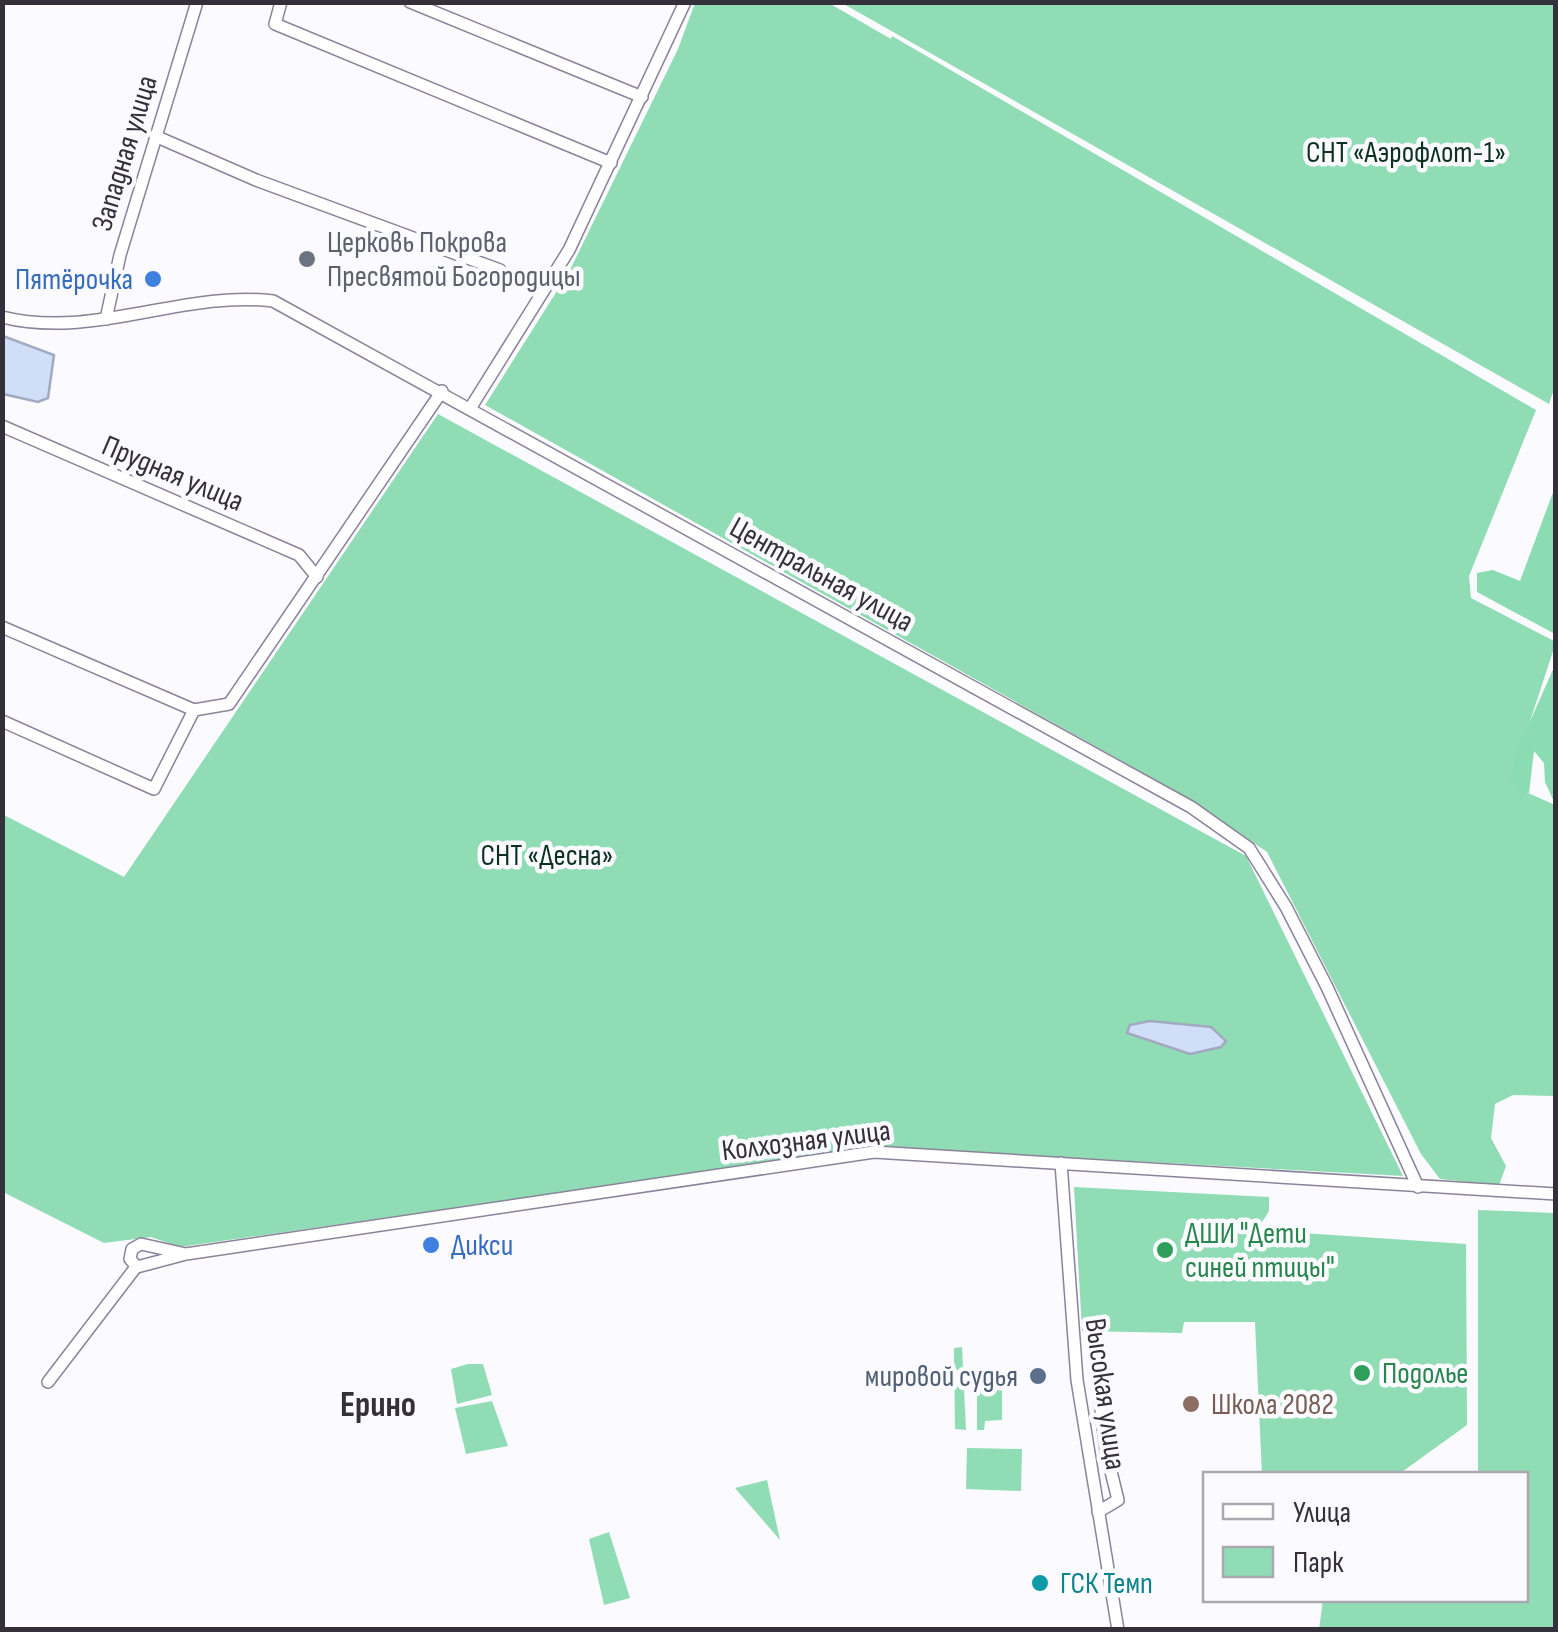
<svg xmlns="http://www.w3.org/2000/svg" width="1558" height="1632" font-family="'Sofia Sans Condensed',sans-serif">
	<rect width="100%" height="100%" fill="#fbfaff"/>
	<g fill="#8fdcb5">
		<path d="M827,2L891,39L892,36L1536,410L1469,576L1471,598L1556,642L1520,752L1526,792L1555,805V1096L1513,1095L1495,1104L1491,1138L1506,1166L1499,1185L1440,1179L1421,1154L1267,852L1186,797L485,405L569,272L678,49L695,3Z"/>
		<path d="M842,3H1555L1556,383L1549,404Z"/>
		<path d="M438,414L1246,856L1403,1176L877,1147L180,1247L151,1237L104,1243L3,1192L2,814L124,877Z"/>
		<path d="M1074,1187L1269,1197V1211L1257,1230L1466,1244L1467,1425L1399,1474H1262L1255,1322H1184L1182,1333L1082,1331Z"/>
		<path d="M1478,1210L1555,1213V1629H1319L1323,1600H1526V1474H1478Z"/>
		<path d="M962,1347L966,1430L955,1429L954,1348Z"/>
		<path d="M468,1364H483L492,1395L457,1404L451,1369Z"/>
		<path d="M1002,1372V1420L985,1421L984,1430H977V1375H984L985,1399L987,1374Z"/>
		<path d="M492,1401L508,1446L466,1454L455,1408Z"/>
		<path d="M967,1448L1022,1449L1021,1491L966,1489Z"/>
		<path d="M767,1480L780,1540L735,1488Z"/>
		<path d="M609,1532L630,1598L604,1605L589,1539Z"/>
	</g>
	<g fill="#8bdcb3">
		<path d="M1555,487L1556,634H1555L1477,592V573L1493,570L1520,581Z"/>
		<path d="M1555,665V804L1545,782L1544,763L1534,751L1529,793L1520,791L1510,778L1520,744Z"/>
	</g>
	<g fill="#d0def8" stroke="#a1aabf" stroke-width="2.5">
		<path d="M3,336L54,355L48,398L38,402L3,394Z"/>
		<path d="M1150,1021L1211,1027L1226,1041L1221,1047L1190,1054L1127,1033L1130,1025Z"/>
	</g>
	<g fill="none" stroke-linecap="round" stroke-linejoin="round">
		<g stroke="#8b839a" stroke-width="14">
			<g id="minor">
				<path d="M281,2L275,24L611,163"/>
				<path d="M410,2L642,97"/>
				<path d="M155,136L256,180L500,270"/>
				<path d="M2,317C94,340 183,290 273,301L1191,807L1249,848L1286,907L1327,987L1418,1187"/>
				<path d="M106,319L120,255L197,2"/>
				<path d="M471,407L569,250L685,2"/>
				<path d="M2,426L299,555L317,577"/>
				<path d="M2,627L194,710"/>
				<path d="M2,721L154,789L194,710L229,704L442,391"/>
				<path d="M1061,1163L1077,1380L1118,1630"/>
				<path d="M186,1254L141,1244L132,1249L130,1259L137,1267L186,1254L874,1152L1556,1194"/>
				<path d="M1096,1368L1106,1451L1118,1500L1098,1512"/>
				<path d="M48,1382L136,1267"/>
			</g>
		</g>
		<use href="#minor" stroke="#fff" stroke-width="11"/>
	</g>
	<circle fill="#6b7280" stroke="#fbfaff" stroke-width="4" cx="307" cy="259" r="10"/>
	<g fill="#3f7fe0" stroke="#fbfaff" stroke-width="4">
		<circle cx="153" cy="279" r="10"/>
		<circle cx="431" cy="1245" r="10"/>
	</g>
	<g fill="#2e9e5b" stroke="#fbfaff" stroke-width="4">
		<circle cx="1165" cy="1250" r="10"/>
		<circle cx="1362" cy="1373" r="10"/>
	</g>
	<circle fill="#5c6f8a" stroke="#fbfaff" stroke-width="4" cx="1038" cy="1376" r="10"/>
	<circle fill="#8d6e63" stroke="#fbfaff" stroke-width="4" cx="1191" cy="1404" r="10"/>
	<circle fill="#0f9aa8" stroke="#fbfaff" stroke-width="4" cx="1040" cy="1583" r="10"/>
	<g text-anchor="middle" stroke-width="9" stroke-linejoin="round" paint-order="stroke">
		<g font-size="30" fill="#0c3121" stroke="#fbfaff">
			<text x="1406" y="162">СНТ «Аэрофлот-1»</text>
			<text x="547" y="865">СНТ «Десна»</text>
		</g>
		<g font-size="30" fill="#34303a" stroke="#fbfaff">
			<text transform="translate(124 153) rotate(-73)" y="10">Западная улица</text>
			<text transform="translate(173 473) rotate(23)" y="10">Прудная улица</text>
			<text transform="translate(822 574) rotate(29)" y="10">Центральная улица</text>
			<text transform="translate(806 1140) rotate(-7)" y="10">Колхозная улица</text>
			<text transform="translate(1106 1394) rotate(82)" y="10">Высокая улица</text>
		</g>
		<g font-size="30" fill="#5b616d" stroke="#fbfaff" text-anchor="start">
			<text x="327" y="252">Церковь Покрова<tspan x="327" dy="34">Пресвятой Богородицы</tspan></text>
		</g>
		<g font-size="30" fill="#366cbe" stroke="#fbfaff" text-anchor="end">
			<text x="133" y="289">Пятёрочка</text>
			<text x="451" y="1255" text-anchor="start">Дикси</text>
		</g>
		<g font-size="30" fill="#27864d" stroke="#fbfaff" text-anchor="start">
			<text x="1185" y="1243">ДШИ "Дети<tspan x="1185" dy="34">синей птицы"</tspan></text>
			<text x="1382" y="1383">Подолье</text>
		</g>
		<g font-size="30" fill="#4e5e75" stroke="#fbfaff" text-anchor="end">
			<text x="1018" y="1386">мировой судья</text>
		</g>
		<g font-size="30" fill="#785e54" stroke="#fbfaff" text-anchor="start">
			<text x="1211" y="1414">Школа 2082</text>
		</g>
		<g font-size="30" fill="#0d838f" stroke="#fbfaff" text-anchor="start">
			<text x="1060" y="1593">ГСК Темп</text>
		</g>
		<g font-size="35" font-weight="bold" fill="#34303a" stroke="#fbfaff">
			<text x="378" y="1416">Ерино</text>
		</g>
	</g>
	<rect width="1558" height="1632" fill="none" stroke="#34303a" stroke-width="10"/>
	<rect x="1203" y="1472" width="325" height="130" fill="#fbfaff" stroke="#aba9b0" stroke-width="2.5"/>
	<rect x="1223" y="1504" width="50" height="15" fill="#ffffff" stroke="#aba9b0" stroke-width="2.5"/>
	<text x="1293" y="1522" font-size="30" fill="#34303a">Улица</text>
	<rect x="1223" y="1547" width="50" height="30" fill="#8fdcb5" stroke="#aba9b0" stroke-width="2.5"/>
	<text x="1293" y="1572" font-size="30" fill="#34303a">Парк</text>
</svg>
